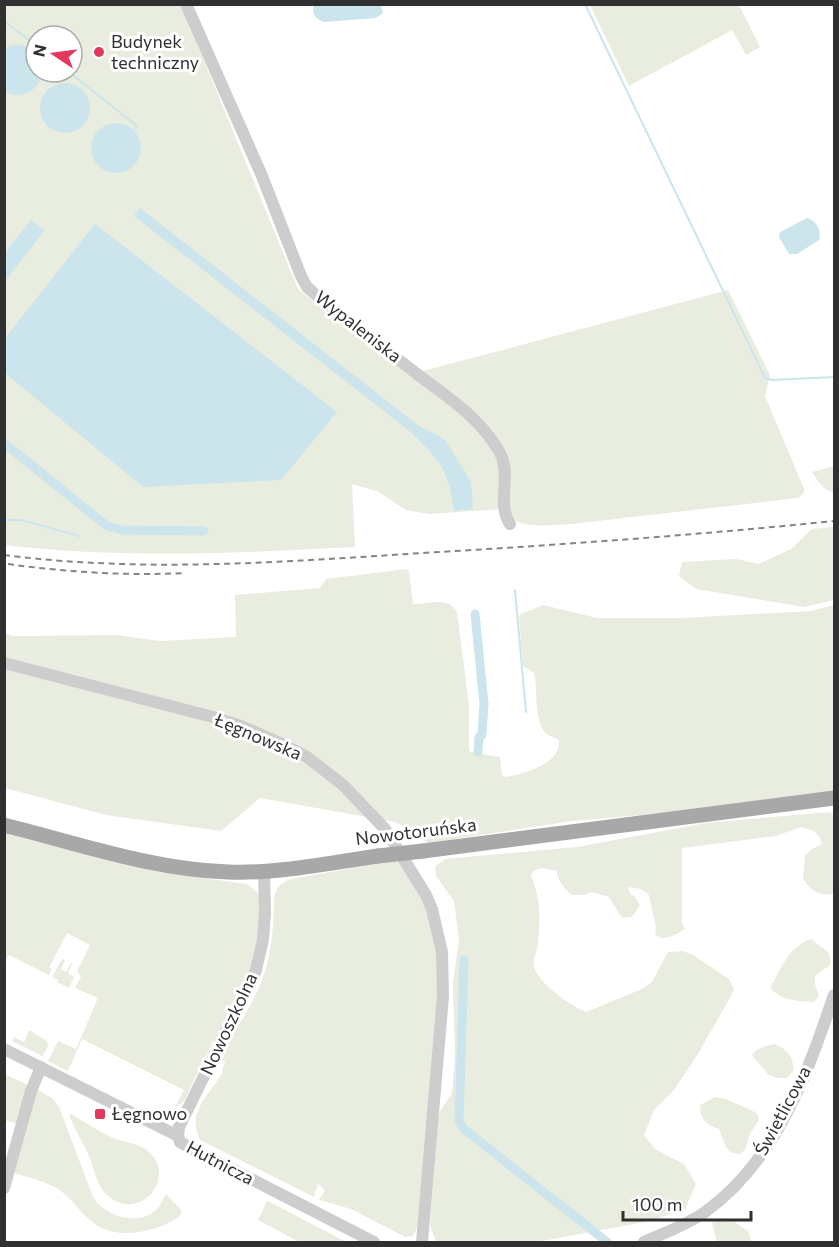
<svg xmlns="http://www.w3.org/2000/svg" width="839" height="1247" font-family="Commissioner,sans-serif">
	<rect width="100%" height="100%" fill="#fff"/>
	<g fill="#e8eddf" fill-rule="evenodd">
		<path d="M5,5H181L298,289L408,375L728,290L770,375L765,396L804,489V493L798,498L572,524C552,525 530,529 512,519L498,444L492,452L499,463L502,509L429,514L406,510L377,491L352,484L355,547C238,553 121,559 5,545ZM36,36H72V72H36Z"/>
		<path d="M590,5H739L760,47L746,55L732,30L629,86Z"/>
		<path d="M834,466V492C823,491 818,481 812,472Z"/>
		<path d="M834,527V600L804,607L696,589L679,576L682,562L736,559L759,564L791,549L812,529Z"/>
		<path d="M407,569L409,571L413,604C430,604 447,596 457,612L469,705V748L470,752L500,757L502,775L506,777C526,773 561,764 559,740C554,737 545,735 543,730C534,714 538,691 534,673L523,666L519,617L521,614L543,605L597,618H683L811,611L834,605V791L689,811L572,821L428,843L412,831L395,822L260,798L221,831L106,815L5,788L4,632L12,636L116,635L160,641L236,637L235,595L320,588L326,579Z"/>
		<path d="M830,812L834,816V894C819,896 812,892 803,879L805,855L812,849L822,844L820,837L812,830L801,827L776,836L682,848V923L685,929C675,935 666,942 655,935L656,928L649,895L641,889L628,887L630,894L635,897L640,905L632,917L622,918L609,897L592,892L585,895H571C566,889 556,879 557,871L542,868L533,871L531,875C541,902 540,916 538,944C537,952 532,959 534,967C539,984 570,1005 586,1012L642,989L652,982L668,952L683,951L693,955L729,979L734,989L731,996L698,1054L674,1090L654,1110L644,1135L655,1149L684,1164L696,1184L685,1209L650,1221L542,1241L436,1242L430,1225L438,1120L440,1111L452,1093L455,1056L453,982L459,940L454,901L436,876L435,867L445,859L577,847L706,823Z"/>
		<path d="M5,832L159,872L247,884L258,893C268,946 240,995 218,1040L213,1041L184,1101L174,1109L184,1090L82,1039L68,1071L48,1061L58,1041L76,1049L98,998L75,988L81,977L77,971L90,945L67,933L49,968L52,969L49,975L9,955L5,963Z"/>
		<path d="M401,860L431,918L438,949L439,989L419,1224L413,1236L405,1237L351,1209L319,1200L325,1190L318,1184L314,1197L200,1140C185,1110 213,1093 223,1071L222,1070L225,1062L223,1060C228,1036 244,1020 254,998C270,968 273,937 274,903C275,887 280,882 296,878Z"/>
		<path d="M811,939L829,953L831,964L815,976V985L819,996L814,1002C797,1001 782,1001 770,988C782,968 787,948 811,939Z"/>
		<path d="M62,959L65,960L61,969L66,972L71,963L72,964L68,973L74,977L69,988L57,982L58,980L52,977Z"/>
		<path d="M29,1030L47,1041L48,1046L42,1057L40,1055L12,1041L14,1037L24,1042Z"/>
		<path d="M775,1044C788,1050 792,1055 794,1070L787,1078H777L768,1074L752,1055C758,1047 765,1046 775,1044Z"/>
		<path d="M4,1074L28,1085L16,1124L5,1120Z"/>
		<path d="M37,1089L52,1098L59,1107L93,1197C105,1216 137,1227 156,1210C160,1206 163,1199 166,1194L182,1211L179,1217C156,1232 114,1242 91,1221C80,1212 73,1200 61,1191C47,1181 30,1178 13,1173Z"/>
		<path d="M715,1097L726,1099L757,1113L759,1120L750,1134L745,1150L739,1154L730,1152L725,1145L719,1129C706,1125 700,1119 700,1105Z"/>
		<path d="M71,1114C85,1122 98,1131 111,1137C124,1143 138,1142 149,1152C178,1178 139,1224 107,1195C96,1185 94,1167 88,1154C82,1141 75,1130 70,1117L69,1115Z"/>
		<path d="M267,1201H268L346,1242H299L258,1220Z"/>
		<path d="M723,1218L732,1220L749,1232L751,1242H717L712,1223Z"/>
	</g>
	<g fill="#cce4ec">
		<path d="M315,4L381,5L383,13L376,18L324,22C316,20 310,13 315,4Z"/>
		<path d="M11,45C21,44 29,46 36,53V72H43C39,91 22,100 5,92V48Z"/>
		<circle cx="65" cy="108" r="25"/>
		<circle cx="116" cy="148" r="25"/>
		<path d="M140,208L419,426L441,437L446,441L471,482L473,509L454,511C448,468 441,463 412,433L134,216Z"/>
		<path d="M807,218C816,220 822,231 819,240L797,254H789L779,237L780,232Z"/>
		<path d="M31,220L45,230L5,281V253Z"/>
		<path d="M95,224L337,412L281,480L143,487L5,373V338Z"/>
	</g>
	<g fill="none" stroke-linecap="round" stroke-linejoin="round">
		<g stroke="#cce4ec" stroke-width="2">
			<path d="M585,4L765,378L772,380L834,377"/>
			<path d="M4,21L36,45"/>
			<path d="M69,72L137,126L134,130"/>
			<path d="M4,520H21L79,536"/>
			<path d="M515,590L526,712"/>
		</g>
		<g stroke="#cce4ec" stroke-width="9">
			<path d="M4,443L107,526L122,530L204,531"/>
			<path d="M475,614L484,704L482,735L479,737L478,752"/>
			<path d="M464,960L459,1121L464,1129L607,1242"/>
		</g>
		<g stroke="#cdcdcd" stroke-width="12">
			<path d="M186,4L262,176L301,276L307,287L323,301C354,325 386,350 417,374C447,397 481,418 500,453C512,475 496,504 510,524"/>
			<path d="M4,663L213,717L241,726L280,743L307,757L343,785L385,829L426,895L432,909L442,952L443,996L422,1242"/>
			<path d="M4,1049L178,1136L180,1142L187,1146L374,1242"/>
			<path d="M178,1136L179,1127L256,970L263,940L265,912L264,872"/>
			<path d="M4,1188L31,1091L41,1067"/>
			<path d="M644,1242C664,1233 687,1225 705,1212C776,1161 807,1075 834,995"/>
		</g>
		<g stroke="#a8a8a8" stroke-width="15">
			<path d="M4,825C76,843 154,870 228,872C278,874 328,863 378,856"/>
			<path d="M423,851L834,798"/>
		</g>
		<g stroke="#858585" stroke-width="2" stroke-dasharray="6 4.5" stroke-linecap="butt">
			<path d="M4,555C143,573 283,562 422,553C560,545 697,535 834,521"/>
			<path d="M8,564C66,572 126,576 185,573"/>
		</g>
		<path stroke="#a8a8a8" stroke-width="15" d="M378,856L423,851"/>
	</g>
	<g fill="#e3375c" stroke="#fff" stroke-width="2">
		<circle cx="99" cy="52" r="6"/>
		<rect x="94" y="1108" width="12" height="12" rx="3"/>
	</g>
	<g text-anchor="middle" stroke-width="6" stroke-linejoin="round" paint-order="stroke">
		<g font-size="18" fill="#303030" stroke="#fff" text-anchor="start">
			<text x="111" y="48">Budynek<tspan x="111" dy="21">techniczny</tspan></text>
			<text x="112" y="1120">Łęgnowo</text>
		</g>
		<g font-size="18" fill="#303030" stroke="#fff">
			<text transform="translate(358 327) rotate(38)" y="6">Wypaleniska</text>
			<text transform="translate(258 737) rotate(23)" y="6">Łęgnowska</text>
			<text transform="translate(416 832) rotate(-7)" y="6">Nowotoruńska</text>
			<text transform="translate(229 1024) rotate(-65)" y="6">Nowoszkolna</text>
			<text transform="translate(783 1111) rotate(-62)" y="6">Świetlicowa</text>
			<text transform="translate(220 1163) rotate(28)" y="6">Hutnicza</text>
		</g>
	</g>
	<rect width="839" height="1247" fill="none" stroke="#303030" stroke-width="12"/>
	<g transform="translate(54 54) rotate(283)"><circle r="28" fill="#ffffff" stroke="#acacac" stroke-width="1.5"/>
	<path d="M0-4.5L10 22L0 15L-10 22Z" fill="#e3375c"/>
	<text y="-9" font-size="16" font-weight="bold" text-anchor="middle" fill="#303030">N</text>
	</g>
	<path d="M623 1211v9h128v-9" fill="none" stroke="#303030" stroke-width="3"/>
	<text x="632" y="1211" font-size="18" fill="#303030" stroke="#ffffff" stroke-width="4.5" paint-order="stroke">100 m</text>
</svg>
